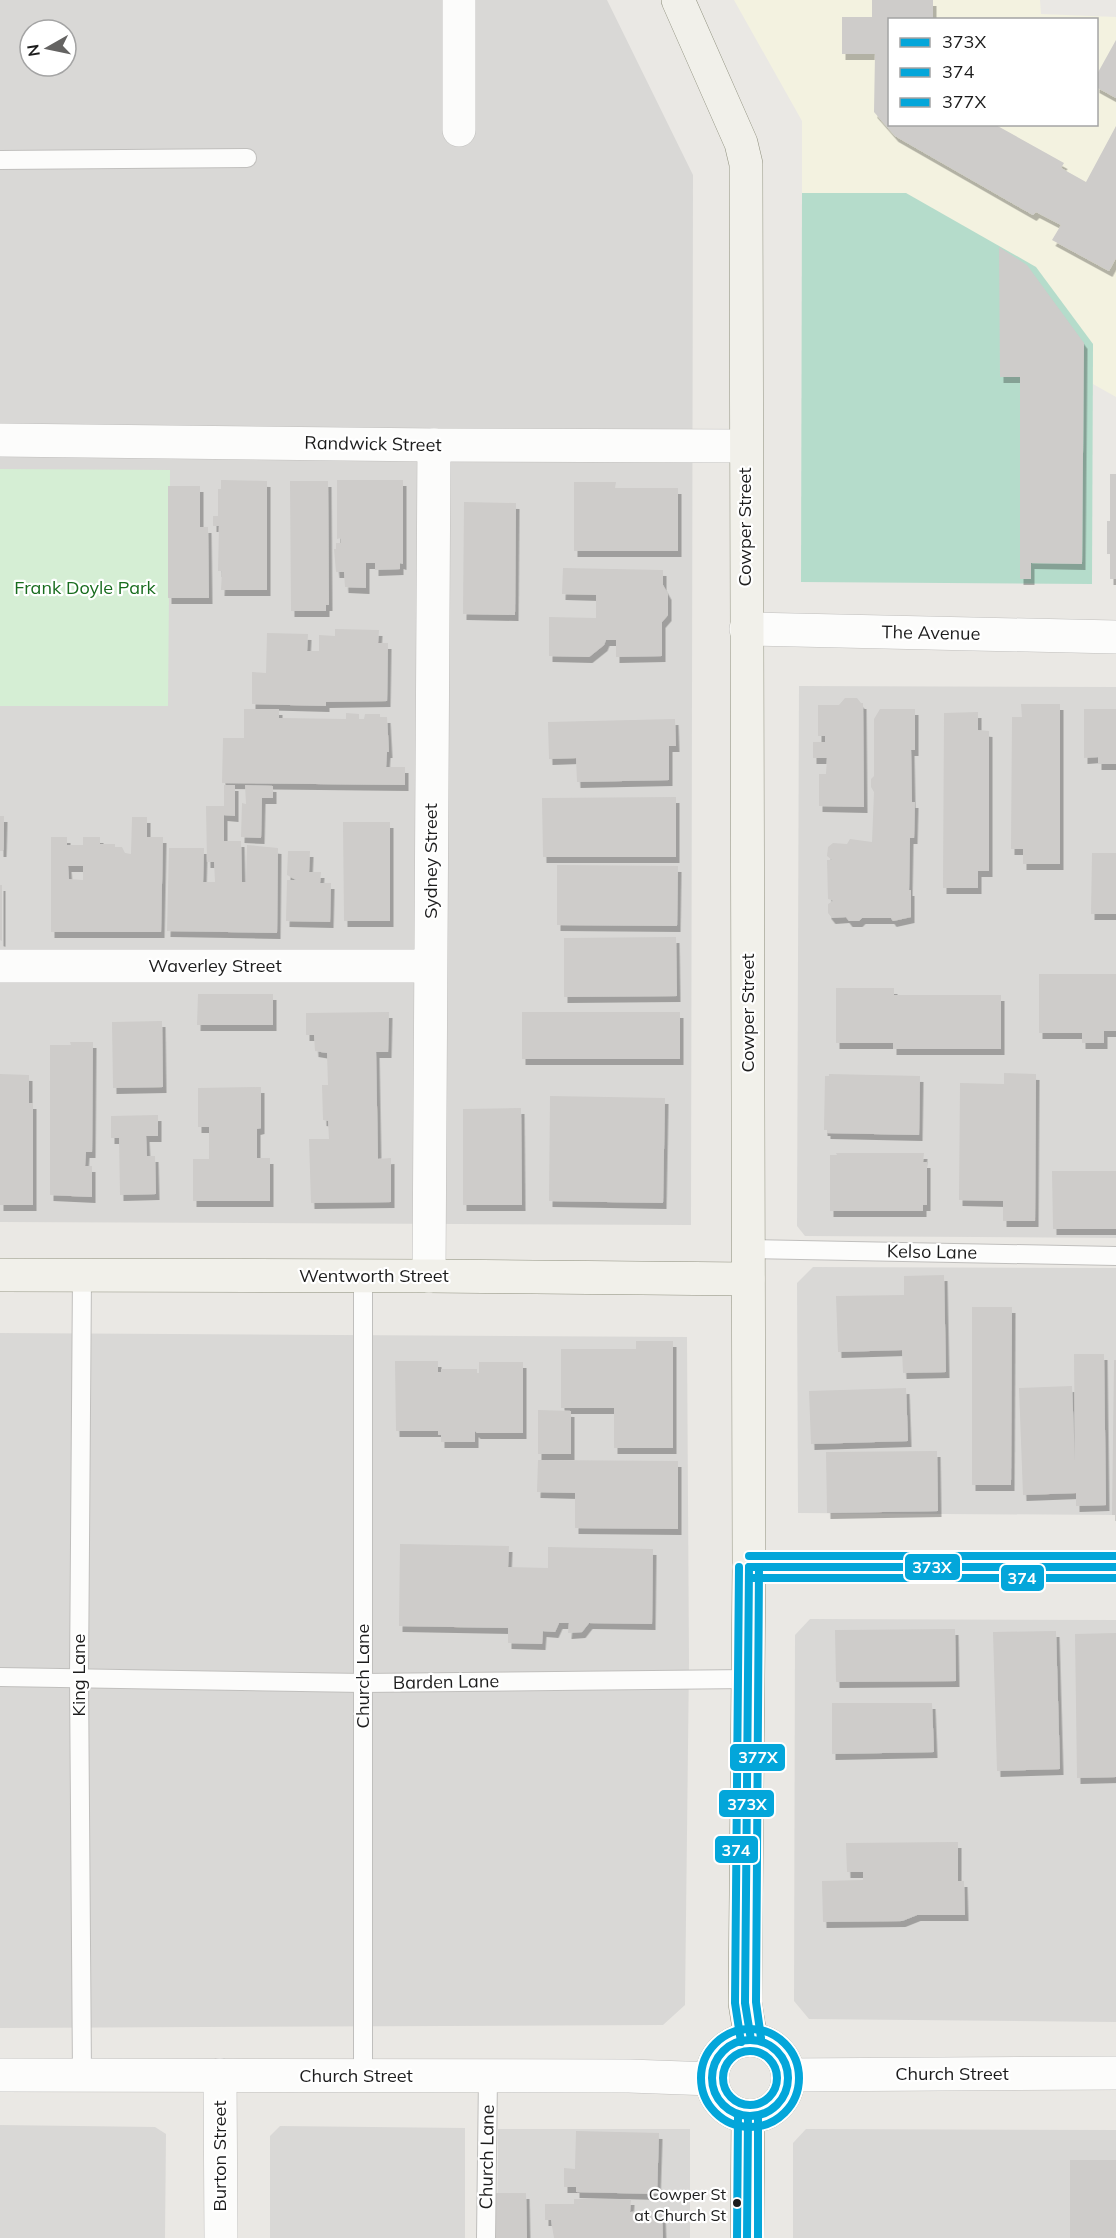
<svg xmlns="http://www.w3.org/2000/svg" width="1116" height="2238" font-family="Mulish,sans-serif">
	<defs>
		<filter id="shadow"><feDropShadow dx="3.5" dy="6" stdDeviation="0" flood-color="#0004"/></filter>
	</defs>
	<rect width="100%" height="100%" fill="#eae8e4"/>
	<g fill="#d9d8d6" fill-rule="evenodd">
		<path d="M0,0H607L693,175L691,1225L0,1222ZM30,30H66V66H30Z"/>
		<path d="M799,686L1116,687V1238L805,1236L797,1226Z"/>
		<path d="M813,1267L1116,1268V1515L798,1513L797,1283Z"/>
		<path d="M0,1333L687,1337L689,1662L685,2005L663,2025L0,2028Z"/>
		<path d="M810,1619L1116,1620V2022L809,2019L794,2001L795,1635Z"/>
		<path d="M0,2125L155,2127L166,2134L165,2238H0Z"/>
		<path d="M280,2126L465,2128V2238H270V2136Z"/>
		<path d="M498,2129H690V2238H497Z"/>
		<path d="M806,2129L1116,2130V2238H793V2143Z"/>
	</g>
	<path fill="#f3f2e0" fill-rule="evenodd" d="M734,0H1040L1041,14L1116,17V397L1093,384V344L906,193H802V121ZM890,20H1096V124H890Z"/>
	<path fill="#d5eed4" d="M0,469L170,470L168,706H0Z"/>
	<path fill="#b5dccb" d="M802,193H906L1036,267L1093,344L1092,584L801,582Z"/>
	<g fill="#ceccca" fill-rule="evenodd" filter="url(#shadow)">
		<path d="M872,0H933V20H890V124H994L1064,163L1061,168L1086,182L1116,126V258L1109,271L1052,240L1061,225L1036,212L1033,215L895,136L874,112L875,54H842V17H872Z"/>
		<path d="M1116,40V98L1096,87V76Z"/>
		<path d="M999,247L1027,265L1084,343L1082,564L1031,563V579H1020V377H1000Z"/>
		<path d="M1110,474H1116V579H1110V554H1107V521H1110Z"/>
		<path d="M221,480L267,481V590H221L222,571H218L219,526H213V516H218V489H221Z"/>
		<path d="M337,480H403V564L400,563V569L375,570V563H366V588L345,587L344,572H336L334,549H336V543H341V538L337,539Z"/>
		<path d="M290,481H328L329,605H326V611H291Z"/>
		<path d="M574,482H616L615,488H678V551H574Z"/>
		<path d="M168,486H200V527H208L209,598H168Z"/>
		<path d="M464,502L516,503L515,615L463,614Z"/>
		<path d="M563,568L663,570V585L668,594V615L662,622V656L616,657V640H606L604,645L589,657L549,656V617L596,618V595L562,594Z"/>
		<path d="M335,629L379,630L378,643H388L387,701L326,702V706L252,704V672L266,673L267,633L308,634L307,651H319V635L335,636Z"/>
		<path d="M845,698H857L861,703H863L864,807L819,806V774H826L827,758H813V742H825V736H818V705H839Z"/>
		<path d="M1021,704H1060V864H1023V849H1011L1012,717H1022Z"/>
		<path d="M244,709H279V718L346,719V713L359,714V719H364L365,714H380V717H387L389,752H387L386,767H405V785L222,783L223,738H244Z"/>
		<path d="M880,709H915V750H911L912,802H915L914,838H910L909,890H911V917L893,921L891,918H862L859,921H849L846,917L832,918L828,913V904L833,901L832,900L828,899L827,860H832L827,856L828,847L833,843L847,844L850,839L872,842L874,792L871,787V779L874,776V719Z"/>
		<path d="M1084,709H1116V764H1098V757L1084,758Z"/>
		<path d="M978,712V730L989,731V871H978V888H943L944,713Z"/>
		<path d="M675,719L676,746H669V780L577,782L576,758L549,759L548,722Z"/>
		<path d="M224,785H235V816L224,815V841H241L242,882H246L247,845L278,848L277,933L167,931L169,848H204L203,882H215L214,862H207L206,806H224Z"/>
		<path d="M245,785L273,786V798H262L261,838L241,837L242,803L246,804Z"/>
		<path d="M676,797V857H543L542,798Z"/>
		<path d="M0,816H4L3,851H0Z"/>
		<path d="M132,817H147V837H163L161,932H51V837H67V845H83V837H100V844H115V847H122L125,853L131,854ZM68,866H83V880L69,879Z"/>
		<path d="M343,822H390V921H344Z"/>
		<path d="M288,851H310L309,872H321L320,883H331L330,922L286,921L287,880H296L287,875Z"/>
		<path d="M1092,853H1116V914H1091Z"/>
		<path d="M557,865L678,866L677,926L557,925Z"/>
		<path d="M0,885H2V941L0,940Z"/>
		<path d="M676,937L677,996L564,997V938Z"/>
		<path d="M1039,974H1116V1031H1104V1043H1082V1033H1039Z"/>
		<path d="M836,988H894V995H1001V1049H893V1043H836Z"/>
		<path d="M198,994H273V1025H197Z"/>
		<path d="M389,1012L388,1052H376L378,1159L391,1158V1202L311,1203L309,1139H329L328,1121L323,1120L322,1085H328L327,1053L315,1051L314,1035H306V1013Z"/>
		<rect x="522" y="1012" width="158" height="47"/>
		<path d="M162,1021L163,1087L113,1088L112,1022Z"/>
		<path d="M70,1042H93L92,1152H86L85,1166H92V1197L50,1195V1045H71Z"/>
		<path d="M1004,1073L1036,1074L1035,1221H1003V1201L959,1200L960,1083L1004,1084Z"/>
		<path d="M0,1074L29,1075V1103H33V1205H0Z"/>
		<path d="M829,1074L920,1076L919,1135L827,1133V1130H824L825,1076H829Z"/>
		<path d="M261,1087V1128L257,1129V1158H270V1201H193V1159H209V1127H198V1088Z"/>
		<path d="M550,1096L665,1098L663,1203L549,1201Z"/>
		<path d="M521,1108L522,1205H463V1109Z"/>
		<path d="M158,1115V1136H146L147,1156H155L156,1194L120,1195L119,1138H111V1116Z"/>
		<path d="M836,1153H924L923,1162H927V1205H923V1211H830V1155H837Z"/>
		<path d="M1052,1171H1116V1229H1053Z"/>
		<path d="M944,1275L946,1372L903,1373L902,1350L838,1352L836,1296L904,1295V1276Z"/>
		<path d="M972,1307H1012L1011,1485H972Z"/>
		<path d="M636,1341H673V1448H614V1408H561V1349H636Z"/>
		<path d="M1074,1354H1104L1106,1505L1076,1506V1493L1023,1495L1019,1388L1072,1386L1075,1461Z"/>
		<path d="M1114,1360H1116V1515H1112Z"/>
		<path d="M395,1361H438V1372H441V1369H477V1373H479V1362H523V1433H477L475,1431V1442H441V1435H438V1431H396Z"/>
		<path d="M906,1388L908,1441L811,1444L809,1391Z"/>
		<path d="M538,1410L571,1411V1454H538Z"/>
		<path d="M937,1451L938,1511L827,1513L826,1452Z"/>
		<path d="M538,1460L678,1461V1529L575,1528V1493L537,1492Z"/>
		<path d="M400,1544L509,1546L508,1567L548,1568V1547L653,1549L652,1624L589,1623L582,1632L568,1633L569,1623H559L555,1632L543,1631L542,1644L508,1643V1628L399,1626Z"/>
		<path d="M955,1629L956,1681L836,1682L835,1630Z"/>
		<path d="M1056,1631L1060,1769L997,1771L993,1632Z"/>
		<path d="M1116,1633V1777L1077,1778L1075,1634Z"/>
		<path d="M832,1703H932L934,1752L832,1754Z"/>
		<path d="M958,1842V1881H964L965,1915H917L902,1921L823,1922L822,1881L863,1880V1872H847L846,1843Z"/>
		<path d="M576,2131L659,2133L657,2194L576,2192V2187H564V2168L575,2169Z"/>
		<rect x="1070" y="2160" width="46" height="78"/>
		<path d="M492,2193H526L527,2238H493Z"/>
		<path d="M574,2199H631L630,2212L662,2211L663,2238H554L551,2220H545V2204H574Z"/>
	</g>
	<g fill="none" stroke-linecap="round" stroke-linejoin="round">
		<g stroke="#c0bfbd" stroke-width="20">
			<g id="lane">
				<path d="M0,160L247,158"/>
				<path d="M749,1249L1116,1256"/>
				<path d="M0,1677L363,1683L748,1679"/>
				<path d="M82,2075L79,1677L82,1275"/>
				<path d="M363,2076V1276"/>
				<path d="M486,2238L488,2076"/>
			</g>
		</g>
		<g stroke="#c0bfbd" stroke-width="34">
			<g id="street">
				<path d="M459,0V130"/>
				<path d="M0,440L434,445L745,446"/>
				<path d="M746,629L1116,637"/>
				<path d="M0,966H430"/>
				<path d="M429,1276L434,445"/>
				<path d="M749,1567H1116"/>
				<path d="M0,2075L629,2076L712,2079"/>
				<path d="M220,2075L221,2238"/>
				<path d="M788,2075L1116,2073"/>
			</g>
		</g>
		<g stroke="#90917f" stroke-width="34">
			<g id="secondary">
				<path d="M678,0L741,143L746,164L749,1567L745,2003L751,2040"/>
				<path d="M0,1275L429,1276L748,1279"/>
				<circle cx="750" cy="2078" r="38"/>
				<path d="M747,2238L748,2116"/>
			</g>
		</g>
		<use href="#lane" stroke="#fcfcfb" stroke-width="18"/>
		<use href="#street" stroke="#fcfcfb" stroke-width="33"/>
		<use href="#secondary" stroke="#f1f0ea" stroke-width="33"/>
		<g stroke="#fff" stroke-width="12">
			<g id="bus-1">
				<path d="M749,1567L745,2003L751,2040"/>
				<path d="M749,1567H1116"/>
				<circle cx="750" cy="2078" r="38"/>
				<path d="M747,2238L748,2116"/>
			</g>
		</g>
		<g stroke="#fff" stroke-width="12">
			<g id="bus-2">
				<path d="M739,1567L735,2003L741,2042"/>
				<path d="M749,1578H1116"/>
				<circle cx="750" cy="2078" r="49"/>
				<path d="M758,2238V2116"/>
			</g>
		</g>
		<g stroke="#fff" stroke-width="12">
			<g id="bus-3">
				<path d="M749,1556H1116"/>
				<path d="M759,1567L756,2002L761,2038"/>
				<circle cx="750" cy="2078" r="27"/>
				<path d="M737,2238L738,2116"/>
			</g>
		</g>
		<use href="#bus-1" stroke="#03a6da" stroke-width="8"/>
		<use href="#bus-2" stroke="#03a6da" stroke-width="8"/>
		<use href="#bus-3" stroke="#03a6da" stroke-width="8"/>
	</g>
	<circle fill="#1c1c1c" stroke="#fff" stroke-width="2" cx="737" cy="2203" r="5"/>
	<g text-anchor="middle" stroke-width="4.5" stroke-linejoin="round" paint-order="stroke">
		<g font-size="16" fill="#1c1c1c" stroke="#fff" text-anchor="end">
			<text x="726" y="2200">Cowper St<tspan x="726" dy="21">at Church St</tspan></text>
		</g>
		<g font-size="18" fill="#1c1c1c" stroke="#fff">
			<text transform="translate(373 444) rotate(1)" y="6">Randwick Street</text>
			<text transform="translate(745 527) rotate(-90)" y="6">Cowper Street</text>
			<text transform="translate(931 633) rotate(1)" y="6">The Avenue</text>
			<text transform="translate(431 861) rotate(-90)" y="6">Sydney Street</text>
			<text x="215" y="972">Waverley Street</text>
			<text transform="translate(748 1013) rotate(-90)" y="6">Cowper Street</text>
			<text transform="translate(932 1252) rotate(1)" y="6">Kelso Lane</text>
			<text x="374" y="1282">Wentworth Street</text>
			<text transform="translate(79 1675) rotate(-90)" y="6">King Lane</text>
			<text transform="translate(363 1676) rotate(-90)" y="6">Church Lane</text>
			<text transform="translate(446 1682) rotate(-1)" y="6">Barden Lane</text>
			<text x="952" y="2080">Church Street</text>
			<text x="356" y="2082">Church Street</text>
			<text transform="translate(220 2156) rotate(-90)" y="6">Burton Street</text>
			<text transform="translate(487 2157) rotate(-89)" y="6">Church Lane</text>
		</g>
		<g font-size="18" fill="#186c1e" stroke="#fff">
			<text x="85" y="594">Frank Doyle Park</text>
		</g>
	</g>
	<g stroke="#fff" stroke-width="2">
		<rect x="904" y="1553" width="57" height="28" rx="6" fill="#03a6da"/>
		<rect x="1000" y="1564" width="45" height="28" rx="6" fill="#03a6da"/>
		<rect x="729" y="1743" width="57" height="29" rx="6" fill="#03a6da"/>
		<rect x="718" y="1789" width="57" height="29" rx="6" fill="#03a6da"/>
		<rect x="714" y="1835" width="45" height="29" rx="6" fill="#03a6da"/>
	</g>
	<g font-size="16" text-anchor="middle" font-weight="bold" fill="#fff">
		<text x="932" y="1573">373X</text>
		<text x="1022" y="1584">374</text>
		<text x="758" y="1763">377X</text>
		<text x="747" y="1810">373X</text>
		<text x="736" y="1856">374</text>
	</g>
	<rect x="888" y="18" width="210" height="108" fill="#ffffff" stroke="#a4a4a4" stroke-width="1.5"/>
	<rect x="900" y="38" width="30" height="9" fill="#03a6da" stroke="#a4a4a4" stroke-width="1.5"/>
	<text x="942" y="48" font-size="18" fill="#1c1c1c">373X</text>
	<rect x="900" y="68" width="30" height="9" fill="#03a6da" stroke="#a4a4a4" stroke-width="1.5"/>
	<text x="942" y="78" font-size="18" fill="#1c1c1c">374</text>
	<rect x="900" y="98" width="30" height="9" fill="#03a6da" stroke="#a4a4a4" stroke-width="1.5"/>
	<text x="942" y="108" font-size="18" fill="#1c1c1c">377X</text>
	<g transform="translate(48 48) rotate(261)"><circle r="28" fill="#ffffff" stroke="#a4a4a4" stroke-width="1.5"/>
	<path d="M0-4.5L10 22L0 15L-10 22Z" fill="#646362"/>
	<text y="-9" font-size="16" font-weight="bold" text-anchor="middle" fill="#1c1c1c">N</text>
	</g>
</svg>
